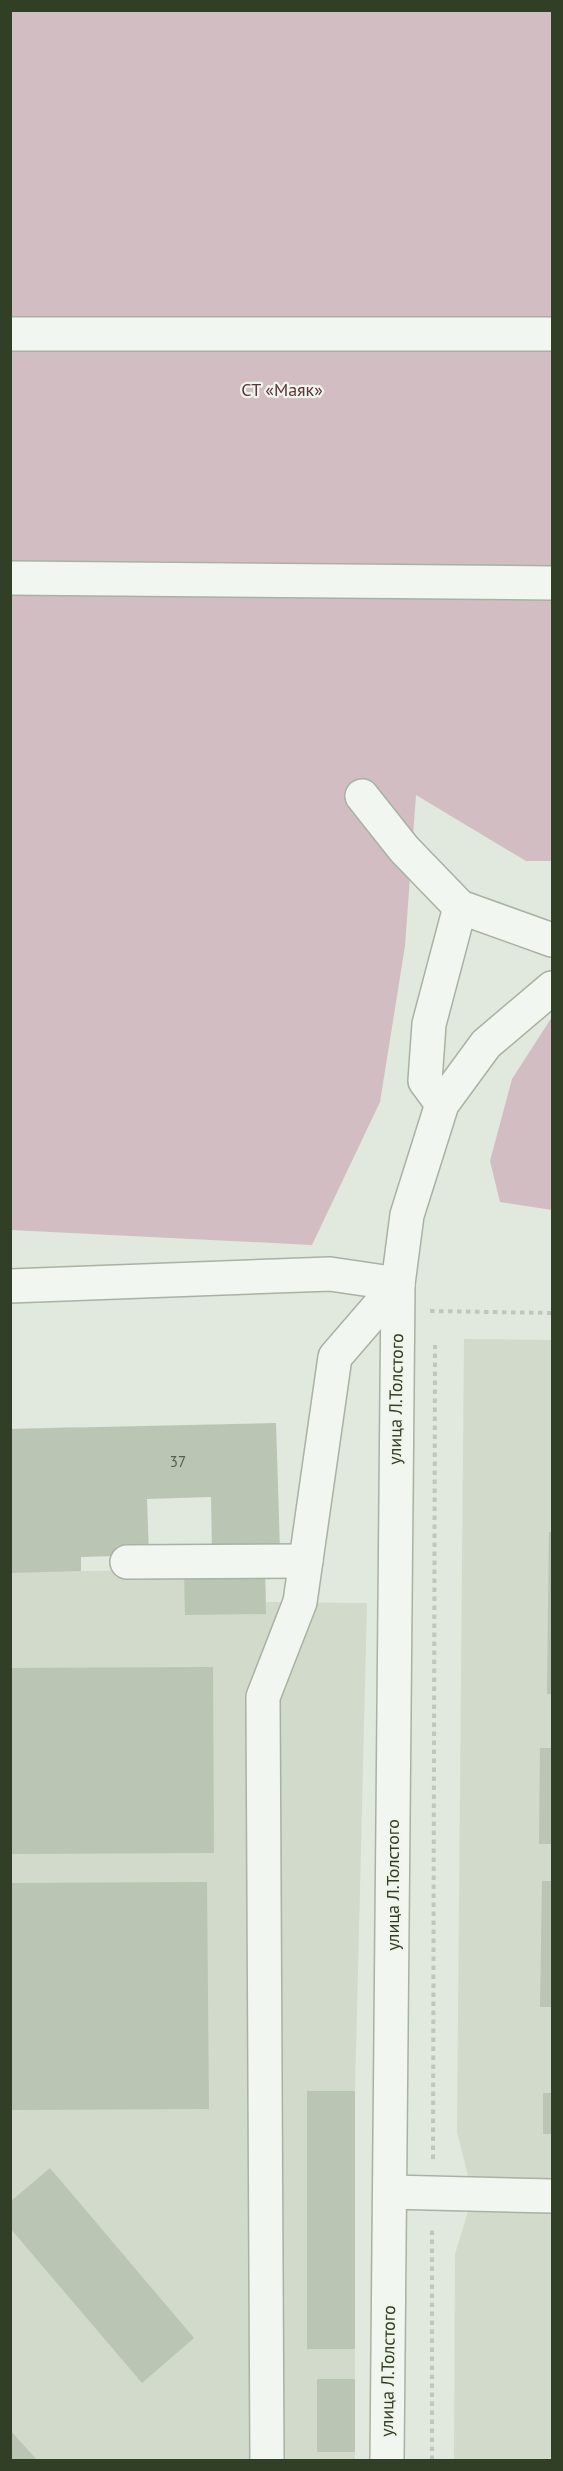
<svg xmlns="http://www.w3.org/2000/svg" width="563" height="2471" font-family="'PT Sans',sans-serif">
	<rect width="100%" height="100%" fill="#e1e8dd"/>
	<g fill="#d1dacb">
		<path d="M464,1339L552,1340V2460H454L455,2254L473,2195L457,2132Z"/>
		<path d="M78,1427L81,1571L265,1569L266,1602L367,1603L355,2091V2460H11L10,1429Z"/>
	</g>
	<g fill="#d2bdc3">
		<path d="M10,11H552V861H526L416,795L405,946L380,1102L312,1245L11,1230Z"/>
		<path d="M552,1017V1210L500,1202L490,1161L512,1079Z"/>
	</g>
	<g fill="#bbc5b4">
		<path d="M276,1423L280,1551L212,1553L211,1497L147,1499L149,1555L81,1557V1571L10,1573V1429Z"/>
		<path d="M549,1532H552V1694H547Z"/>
		<path d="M265,1569L266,1614L185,1615L184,1570Z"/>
		<path d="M213,1667L214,1853L10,1854V1668Z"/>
		<path d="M540,1748H552V1844H539Z"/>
		<path d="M542,1881H552V2007H540Z"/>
		<path d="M207,1882L209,2109L10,2110V1883Z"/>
		<rect x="307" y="2091" width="48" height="258"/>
		<rect x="543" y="2093" width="9" height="41"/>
		<path d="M50,2168L194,2338L142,2383L10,2228V2202Z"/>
		<rect x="317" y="2379" width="38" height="73"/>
		<path d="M10,2430L37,2460H10Z"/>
	</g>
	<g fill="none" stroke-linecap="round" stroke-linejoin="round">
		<g stroke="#a8b2a2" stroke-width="36">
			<g id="minor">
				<path d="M10,334H552"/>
				<path d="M10,578L552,583"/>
				<path d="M362,796L404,849L460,907"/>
				<path d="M442,1104L425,1081L429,1024L460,907L552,940"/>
				<path d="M10,1286L330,1274L398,1284"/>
				<path d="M127,1562L306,1561"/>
				<path d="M391,2192L552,2196"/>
				<path d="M267,2460L263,1697L300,1602L335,1357L398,1284"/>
				<path d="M387,2460L398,1284L407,1215L442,1104L486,1044L552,988"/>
			</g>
		</g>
		<g stroke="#c0c6bb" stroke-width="4" stroke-dasharray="4.5 4.5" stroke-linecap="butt">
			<path d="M430,1311L552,1313"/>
			<path d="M433,2159L435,1345"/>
			<path d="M432,2460V2227"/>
		</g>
		<use href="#minor" stroke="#f2f6f0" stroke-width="33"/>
	</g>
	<g text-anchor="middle" stroke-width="4.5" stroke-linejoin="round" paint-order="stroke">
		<g font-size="15" fill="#536049">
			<text x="178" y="1467">37</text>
		</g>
		<g font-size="18" fill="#5c323b" stroke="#f0f5ec">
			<text x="282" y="396">СТ «Маяк»</text>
		</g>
		<g font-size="18" fill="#303f25" stroke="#f0f5ec">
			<text transform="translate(396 1399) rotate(-89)" y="6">улица Л.Толстого</text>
			<text transform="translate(393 1885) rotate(-90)" y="6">улица Л.Толстого</text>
			<text transform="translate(388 2371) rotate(-89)" y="6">улица Л.Толстого</text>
		</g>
	</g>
	<rect width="563" height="2471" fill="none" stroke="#303f25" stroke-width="24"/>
</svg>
